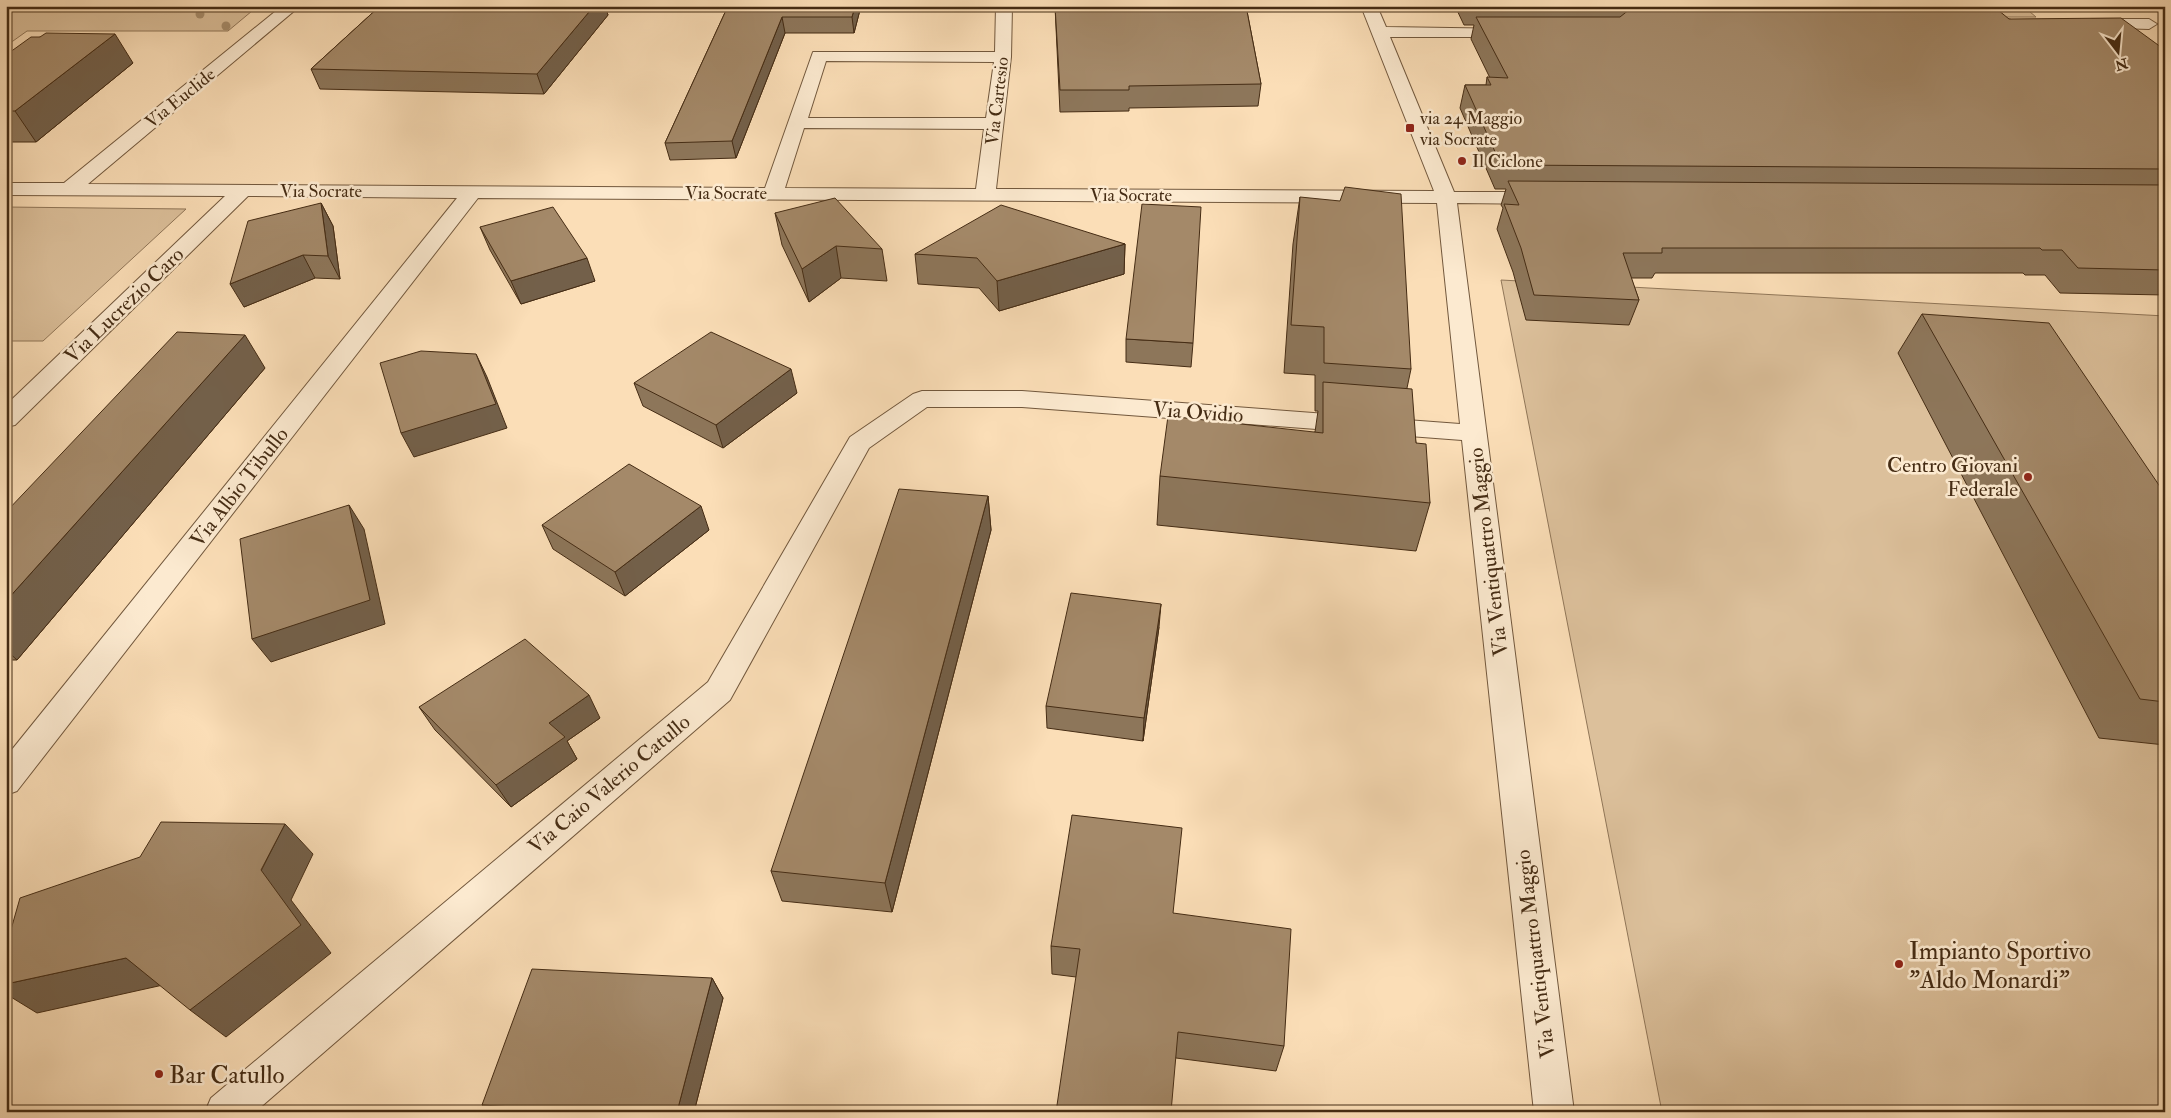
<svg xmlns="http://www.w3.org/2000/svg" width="2171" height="1118" font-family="'IM FELL Double Pica',serif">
	<rect width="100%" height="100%" fill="#fbdeb7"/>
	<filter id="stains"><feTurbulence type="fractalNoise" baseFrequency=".004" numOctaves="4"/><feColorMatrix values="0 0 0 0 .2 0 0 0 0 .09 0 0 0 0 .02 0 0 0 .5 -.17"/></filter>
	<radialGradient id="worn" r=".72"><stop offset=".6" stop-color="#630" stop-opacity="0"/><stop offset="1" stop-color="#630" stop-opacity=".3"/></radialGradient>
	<g fill="#dcc09b" stroke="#907658">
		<path d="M6,6H258L228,31H27L6,46Z"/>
		<path d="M1977,6H2023L2036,17H1990Z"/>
		<path d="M6,207L186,209L43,341H6Z"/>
		<path d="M1501,280L2165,316V1112H1662Z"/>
	</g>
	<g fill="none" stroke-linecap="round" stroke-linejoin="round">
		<g stroke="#72583d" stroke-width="2">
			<g id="minor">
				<path d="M282,6H300L88,184L765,188L813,52H995L996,6H1012L1011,57L996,189L1434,191L1361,6H1377L1386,27L1515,29L1517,32L1509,37H1390L1454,192H1540L1547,194L1550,198L1547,202L1540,204L1457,203L1574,1112H1534L1462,440L1022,407H927L869,448L730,700L255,1112H205L211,1098L708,682L850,437L913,394L922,391H1022L1460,424L1437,203L478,198L17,791L6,795V757L457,198L248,196L15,425L6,427V405L225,196L6,195V183H64ZM826,61L994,62L986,118H808ZM804,128L984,129L976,189L785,188Z"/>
				<path d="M2093,19H2149L2157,24L2149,29L2087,27L2085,24L2087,21Z"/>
			</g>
		</g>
		<use href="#minor" fill="#fcead0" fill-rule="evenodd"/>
	</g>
	<g fill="#a78d6c">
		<circle cx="200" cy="14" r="4.5"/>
		<circle cx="226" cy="26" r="4.5"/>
	</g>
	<g fill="#8d765a" stroke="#452c14">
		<path d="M380,6H605L608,15L544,94L320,89L311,69Z"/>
		<path d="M728,6H861L854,33H785L736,158L670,160L665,143Z"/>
		<path d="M1055,6H1246L1261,84L1258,106L1129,108V111L1060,112Z"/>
		<path d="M1455,6H1976L1974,10L2009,19L2165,50V295L2060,293L2045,275H2025L2023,273H1655L1652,278H1631L1639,300L1629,325L1526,320L1513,272L1497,229L1503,208L1501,205L1506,189H1495L1460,108L1465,85H1486L1487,77L1490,78L1471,39L1474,25H1464Z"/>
		<path d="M40,37L133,63L36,142H6V55Z"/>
		<path d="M1300,197L1411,369L1407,388L1416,443L1430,503L1416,551L1157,525L1160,476L1315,432L1318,411H1315V375L1284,373L1293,244Z"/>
		<path d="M321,203L333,226L340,279L315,278L244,307Z"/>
		<path d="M775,213L882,249L887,281L841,278L809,302L782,245Z"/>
		<path d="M480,227L595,281L521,304L490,250Z"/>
		<path d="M1125,244L1124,274L999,311L979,288L918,284L915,254Z"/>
		<path d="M1922,314L2165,494V745L2099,738L1898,353Z"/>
		<path d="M1126,339L1193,343L1191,367L1126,362Z"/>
		<path d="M265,368L17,660H6V512Z"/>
		<path d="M634,383L797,393L723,448L643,406Z"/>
		<path d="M988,496L991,530L892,912L782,901L771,871Z"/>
		<path d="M542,525L709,530L625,596L553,549Z"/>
		<path d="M1159,627L1143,741L1047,728L1046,706Z"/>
		<path d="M419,707L600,718L567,741L577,759L511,807L435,730Z"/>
		<path d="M1173,913L1284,1046L1276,1071L1176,1058L1076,977L1052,974L1051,946Z"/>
		<path d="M712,978L723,998L694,1112H489L482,1105Z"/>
	</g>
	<g fill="#73604a" stroke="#452c14">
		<path d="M594,6H605L608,15L544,94L537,74Z"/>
		<path d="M855,6H861L854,33L852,17Z"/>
		<path d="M782,17L785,33L736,158L732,141Z"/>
		<path d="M115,34L133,63L36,142L15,111Z"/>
		<path d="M321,203L333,226L340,279L328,256Z"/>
		<path d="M1125,244L1124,274L999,311L997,281Z"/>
		<path d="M836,246L841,278L809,302L802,269Z"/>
		<path d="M303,255L315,278L244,307L230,284Z"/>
		<path d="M587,258L595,281L521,304L511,281Z"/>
		<path d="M245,335L265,368L17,660L6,650V601Z"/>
		<path d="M476,354L487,377L507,428L414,457L401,433Z"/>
		<path d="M791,369L797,393L723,448L716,425Z"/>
		<path d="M988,496L991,530L892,912L885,883Z"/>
		<path d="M349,505L364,529L385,624L271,662L252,639Z"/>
		<path d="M701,506L709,530L625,596L615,572Z"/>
		<path d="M1161,604L1159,627L1143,741L1144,718Z"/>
		<path d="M589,695L600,718L567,741L577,759L511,807L496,785L549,723Z"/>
		<path d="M285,824L313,854L291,900L331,953L226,1037L190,1010Z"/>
		<path d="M126,958L163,985L37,1013L6,994V984Z"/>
		<path d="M712,978L723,998L694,1112H677Z"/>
	</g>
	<g fill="#a48969" stroke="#452c14">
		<path d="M380,6H594L537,74L311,69Z"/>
		<path d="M728,6H855L852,17H782L732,141L665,143Z"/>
		<path d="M1055,6H1246L1261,84L1129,86V90H1060Z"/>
		<path d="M1625,6H1880L1892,10H1998L2009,19L2121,18L2165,50V169L1501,165L1465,85H1491L1487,77L1508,78L1476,17H1620L1630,9Z"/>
		<path d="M46,33L115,34L15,111H6V55L31,37H40Z"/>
		<path d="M1508,181L2165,185V270L2078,268L2062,250H2042L2040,248H1662V253H1623L1639,300L1534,295L1521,248L1504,204L1519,205Z"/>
		<path d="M1345,187L1401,194L1411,369L1324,363V327L1291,325L1300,197L1340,201Z"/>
		<path d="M835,198L882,249L836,246L802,269L775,213Z"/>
		<path d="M321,203L328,256L303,255L230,284L248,221Z"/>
		<path d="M1142,204L1201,207L1193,343L1126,339Z"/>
		<path d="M1001,205L1125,244L997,281L977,258L915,254Z"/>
		<path d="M553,207L587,258L511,281L480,227Z"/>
		<path d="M1922,314L2049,323L2165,494V702L2140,699Z"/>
		<path d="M177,332L245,335L6,601V512Z"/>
		<path d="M711,332L791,369L716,425L634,383Z"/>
		<path d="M421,351L476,354L496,404L401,433L380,363Z"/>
		<path d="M1323,382L1412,389L1416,443L1426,444L1430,503L1160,476L1168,416L1323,433Z"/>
		<path d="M629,464L701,506L615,572L542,525Z"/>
		<path d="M899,489L988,496L885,883L771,871Z"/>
		<path d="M349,505L370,600L252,639L240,539Z"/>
		<path d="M1071,593L1161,604L1144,718L1046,706Z"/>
		<path d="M525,639L589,695L549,723L565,737L496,785L419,707Z"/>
		<path d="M1072,815L1182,828L1173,913L1291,929L1284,1046L1178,1032L1171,1112H1056L1080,949L1051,946Z"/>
		<path d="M161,822L285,824L261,870L301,925L190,1010L126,958L6,984V947L20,898L140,857Z"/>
		<path d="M532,969L712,978L677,1112H591L482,1105Z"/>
	</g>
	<g fill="#8f2418" stroke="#fcead0" stroke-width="2">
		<rect x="1405" y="123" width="10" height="10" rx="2.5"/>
		<circle cx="1462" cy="161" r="5"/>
		<circle cx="2028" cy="477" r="5"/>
		<circle cx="1899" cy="964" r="5"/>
		<circle cx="159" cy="1074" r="5"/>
	</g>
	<g text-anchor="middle" stroke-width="5" stroke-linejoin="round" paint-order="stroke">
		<g font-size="18" fill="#452c14" stroke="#fcead0">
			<text transform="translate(180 98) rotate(-39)" y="6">Via Euclide</text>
			<text transform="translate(997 101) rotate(-83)" y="6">Via Cartesio</text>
			<text x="321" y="197">Via Socrate</text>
			<text x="726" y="199">Via Socrate</text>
			<text x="1131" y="201">Via Socrate</text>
		</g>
		<g font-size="18" fill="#452c14" stroke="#fcead0" text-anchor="start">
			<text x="1420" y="124">via 24 Maggio<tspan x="1420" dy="21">via Socrate</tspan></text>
			<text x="1472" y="167">Il Ciclone</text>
		</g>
		<g font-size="21" fill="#452c14" stroke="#fcead0">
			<text transform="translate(124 305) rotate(-44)" y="7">Via Lucrezio Caro</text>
			<text transform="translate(1198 412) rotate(4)" y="7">Via Ovidio</text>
			<text transform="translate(239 487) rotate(-52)" y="7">Via Albio Tibullo</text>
			<text transform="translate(1488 552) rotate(-97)" y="7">Via Ventiquattro Maggio</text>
			<text transform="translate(609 784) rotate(-40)" y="7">Via Caio Valerio Catullo</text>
			<text transform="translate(1535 954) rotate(-97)" y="7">Via Ventiquattro Maggio</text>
		</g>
		<g font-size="21" fill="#452c14" stroke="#fcead0" text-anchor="end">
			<text x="2018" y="472">Centro Giovani<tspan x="2018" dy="24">Federale</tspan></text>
		</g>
		<g font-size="25" fill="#452c14" stroke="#fcead0" text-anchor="start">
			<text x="1909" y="959">Impianto Sportivo<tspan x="1909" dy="29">"Aldo Monardi"</tspan></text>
			<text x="169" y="1083">Bar Catullo</text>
		</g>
	</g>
	<rect width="2171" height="1118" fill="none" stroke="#fbdeb7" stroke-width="25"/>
	<rect x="8" y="8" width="2156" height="1103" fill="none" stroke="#452c14" stroke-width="2.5"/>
	<rect x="12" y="12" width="2146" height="1093" fill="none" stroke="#452c14"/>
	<g transform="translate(2118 52) rotate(164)" stroke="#fcead0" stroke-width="4" paint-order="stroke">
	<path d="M0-4L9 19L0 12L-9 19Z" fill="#452c14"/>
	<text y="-8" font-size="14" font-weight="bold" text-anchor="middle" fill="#452c14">N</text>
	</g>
	<rect width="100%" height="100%" filter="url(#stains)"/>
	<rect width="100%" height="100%" fill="url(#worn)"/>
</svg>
